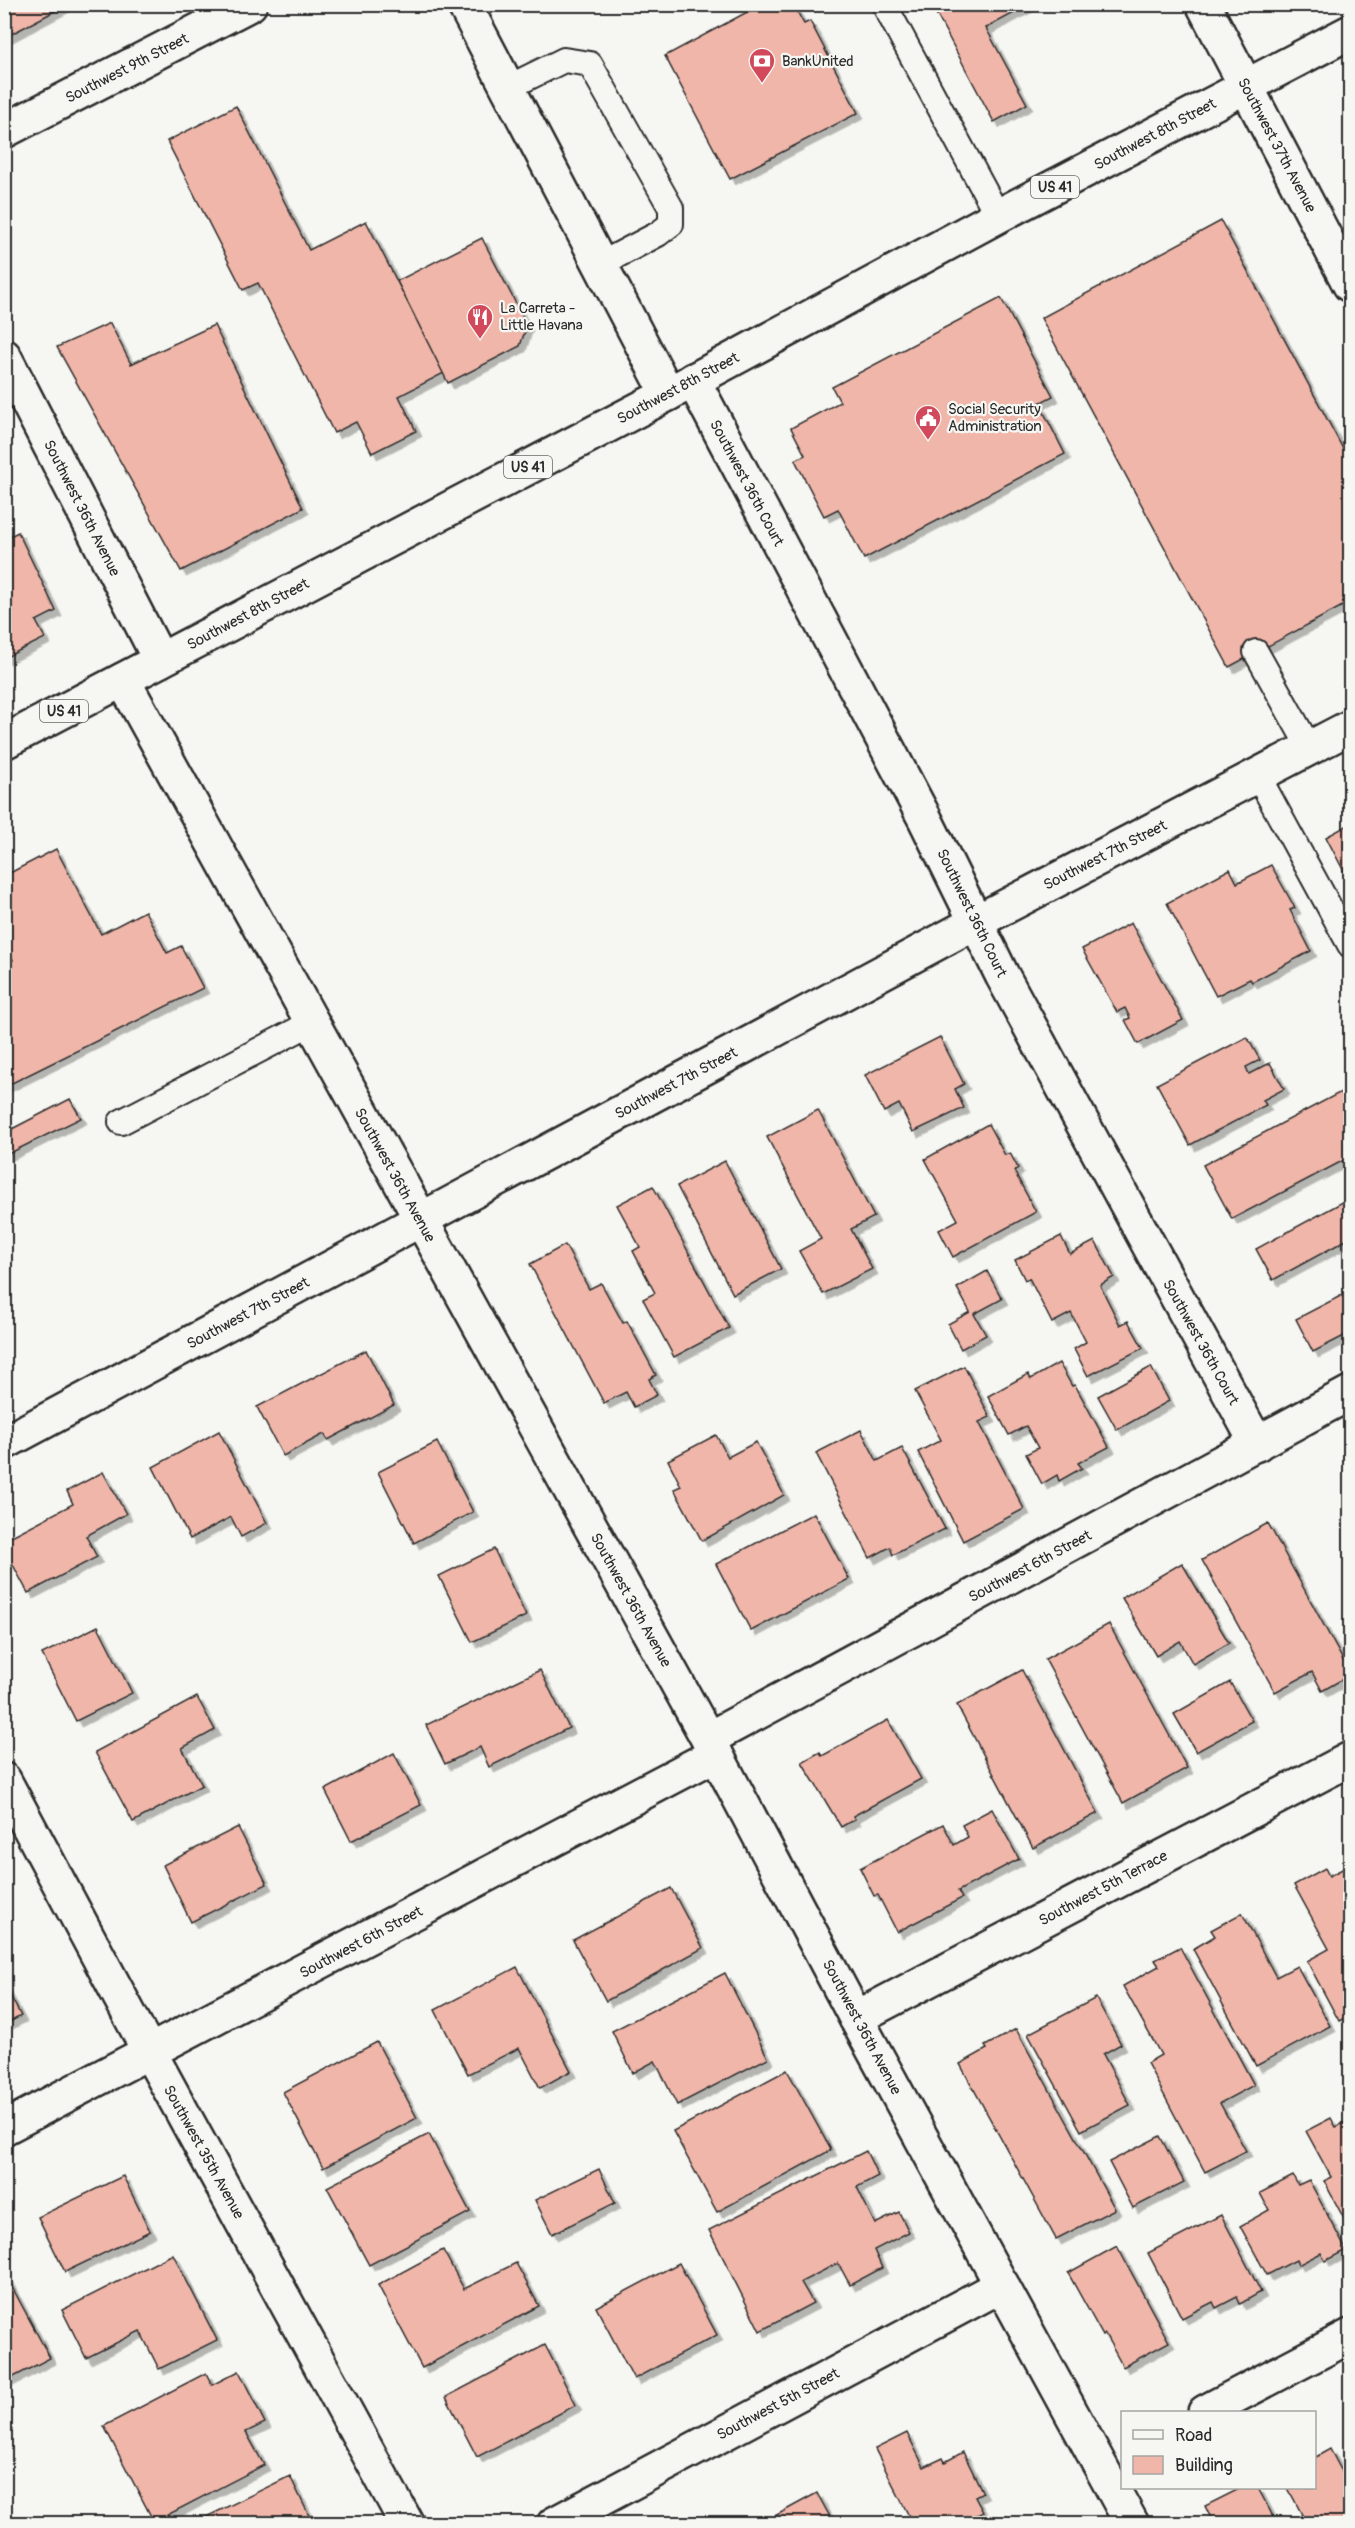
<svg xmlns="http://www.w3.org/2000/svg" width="1355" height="2528" font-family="Pangolin,sans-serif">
	<defs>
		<filter id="shadow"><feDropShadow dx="5.5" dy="5.5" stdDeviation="0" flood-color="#0004"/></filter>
	</defs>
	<rect width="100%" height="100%" fill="#f6f6f2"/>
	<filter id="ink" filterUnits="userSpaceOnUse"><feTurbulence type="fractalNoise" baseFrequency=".0167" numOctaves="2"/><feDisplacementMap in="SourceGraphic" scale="12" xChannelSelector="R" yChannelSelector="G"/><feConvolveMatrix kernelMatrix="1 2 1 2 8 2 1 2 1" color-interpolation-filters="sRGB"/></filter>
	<g filter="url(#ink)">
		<g fill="#f0b6a9" stroke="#2b2b2b" stroke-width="1.5" filter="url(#shadow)">
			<path d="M4,4H68L4,38Z"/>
			<path d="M762,4H793L804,24L810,21L858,113L730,179L665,56Z"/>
			<path d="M931,4H1031L986,28L1027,104L994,122Z"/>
			<path d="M236,106L309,250L366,221L444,373L399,396L416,431L372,453L356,422L334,433L258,283L243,290L167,141Z"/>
			<path d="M1221,221L1350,462V602L1229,667L1041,318Z"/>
			<path d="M482,238L527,325L520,346L448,383L397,281Z"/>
			<path d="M1001,298L1053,396L1039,403L1065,454L864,559L838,509L824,516L795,460L805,455L791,428L840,402L832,387Z"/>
			<path d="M110,323L131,364L214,325L303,508L181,571L57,347Z"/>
			<path d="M18,532L56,611L36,621L45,638L4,658V539Z"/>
			<path d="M1350,824V883L1326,837Z"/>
			<path d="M56,849L101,934L145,911L167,953L181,946L203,988L4,1087V964L13,960L4,944V876Z"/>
			<path d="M1271,865L1295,908L1290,910L1311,951L1252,982L1250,979L1216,996L1167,903L1230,869L1237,883Z"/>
			<path d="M1131,923L1183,1020L1138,1044L1125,1020L1130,1018L1125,1008L1117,1012L1082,949Z"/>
			<path d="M940,1037L964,1084L955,1089L964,1108L913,1132L899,1104L884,1112L865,1075Z"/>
			<path d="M1247,1037L1260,1060L1246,1067L1249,1074L1270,1063L1284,1089L1263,1100L1266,1105L1190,1145L1157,1084Z"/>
			<path d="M1341,1092L1350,1110V1157L1232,1219L1203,1165Z"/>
			<path d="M70,1099L81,1118L4,1156V1133Z"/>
			<path d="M818,1110L874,1217L851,1229L872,1269L823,1294L799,1251L821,1239L767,1137Z"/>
			<path d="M988,1124L1005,1155L1010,1153L1018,1168L1014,1171L1036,1212L953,1257L939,1230L958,1220L925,1159Z"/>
			<path d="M725,1161L781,1269L733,1294L677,1186Z"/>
			<path d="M653,1186L729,1328L674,1357L643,1299L655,1293L633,1251L640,1247L617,1205Z"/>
			<path d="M1350,1198V1238L1273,1280L1256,1249Z"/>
			<path d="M1061,1236L1070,1254L1095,1241L1114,1277L1100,1285L1120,1325L1128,1321L1143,1348L1088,1376L1074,1349L1086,1342L1071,1313L1052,1323L1029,1278L1025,1280L1015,1260Z"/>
			<path d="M565,1245L589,1289L601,1283L623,1323L627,1321L656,1375L649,1379L657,1395L634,1407L626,1392L604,1403L530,1264Z"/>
			<path d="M987,1271L1002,1299L974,1314L986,1335L961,1349L948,1324L970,1312L957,1288Z"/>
			<path d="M1350,1291V1333L1313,1352L1296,1319Z"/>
			<path d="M366,1350L394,1405L328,1440L324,1434L283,1456L257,1407Z"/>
			<path d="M1059,1363L1072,1386L1075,1385L1109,1447L1078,1463L1082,1468L1059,1481L1057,1475L1042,1484L1026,1454L1038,1448L1026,1426L1009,1435L988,1396L1028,1374L1031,1379Z"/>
			<path d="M964,1366L990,1417L979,1422L1024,1509L963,1541L918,1452L941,1440L915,1391Z"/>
			<path d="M1151,1367L1169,1401L1117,1430L1098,1396Z"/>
			<path d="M861,1430L877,1461L902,1448L945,1529L893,1555L890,1547L870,1558L816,1453Z"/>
			<path d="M219,1431L267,1523L241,1537L231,1517L190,1539L153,1467Z"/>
			<path d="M716,1435L728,1457L756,1442L784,1495L702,1541L674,1489L681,1486L668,1460Z"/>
			<path d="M437,1442L473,1512L414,1543L378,1472Z"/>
			<path d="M103,1472L126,1514L86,1536L97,1557L28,1593L4,1548V1540L73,1504L67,1491Z"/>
			<path d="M814,1513L849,1579L751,1631L716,1564Z"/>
			<path d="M1268,1523L1350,1673V1675L1322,1691L1312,1672L1275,1692L1202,1560Z"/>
			<path d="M494,1549L526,1616L472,1642L439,1576Z"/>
			<path d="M1182,1563L1229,1643L1193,1664L1180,1641L1156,1656L1122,1598Z"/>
			<path d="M1109,1624L1187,1768L1123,1803L1045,1659Z"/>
			<path d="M98,1626L132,1693L76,1721L42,1654Z"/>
			<path d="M540,1670L569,1728L489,1767L480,1747L445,1764L426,1725Z"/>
			<path d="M1022,1670L1098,1813L1033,1848L957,1705Z"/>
			<path d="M1230,1682L1252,1721L1196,1752L1174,1714Z"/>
			<path d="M197,1697L215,1730L182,1748L202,1785L133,1822L95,1752Z"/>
			<path d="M888,1720L921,1779L853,1816L855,1819L841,1827L802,1762L820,1752L822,1756Z"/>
			<path d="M394,1753L421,1805L351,1841L325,1790Z"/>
			<path d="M992,1809L1019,1859L958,1891L962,1898L897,1932L878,1895L874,1896L860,1868L943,1824L954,1845L968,1837L962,1825Z"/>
			<path d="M238,1827L267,1884L191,1922L163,1865Z"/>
			<path d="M1350,1865V2015L1339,2021L1307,1961L1329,1949L1294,1885L1325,1868L1329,1876Z"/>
			<path d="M671,1888L703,1948L606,2001L573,1940Z"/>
			<path d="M1242,1913L1276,1977L1297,1966L1330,2026L1256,2066L1193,1949L1215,1936L1211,1930Z"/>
			<path d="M1180,1947L1254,2085L1220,2103L1246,2151L1205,2172L1147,2063L1161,2055L1123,1986L1159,1966L1155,1960Z"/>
			<path d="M517,1967L571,2071L540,2088L519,2048L468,2074L435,2010Z"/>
			<path d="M725,1973L768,2058L677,2105L655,2061L633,2073L612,2031Z"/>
			<path d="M4,1984L21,2016L4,2025Z"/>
			<path d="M1096,1998L1121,2044L1103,2054L1130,2105L1081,2131L1028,2034Z"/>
			<path d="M1016,2029L1115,2209L1056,2239L960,2064L987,2049L985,2046Z"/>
			<path d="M377,2042L417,2118L323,2168L283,2092Z"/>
			<path d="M787,2070L831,2150L717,2212L673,2131Z"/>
			<path d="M1331,2118L1336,2127L1350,2120V2230L1324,2181L1331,2177L1306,2131Z"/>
			<path d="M429,2134L470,2212L369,2265L327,2187Z"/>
			<path d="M1160,2136L1184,2182L1133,2208L1109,2162Z"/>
			<path d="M866,2151L878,2176L857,2187L875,2224L899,2212L909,2232L874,2250L882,2268L850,2285L838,2263L801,2282L813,2303L760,2331L709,2230Z"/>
			<path d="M599,2169L615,2203L552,2234L535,2200Z"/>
			<path d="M123,2176L150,2231L65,2272L38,2217Z"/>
			<path d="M1293,2176L1298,2185L1309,2180L1346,2250L1325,2261L1321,2253L1298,2265L1296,2260L1267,2275L1240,2226L1269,2210L1260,2193Z"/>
			<path d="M1221,2215L1261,2292L1240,2304L1237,2297L1216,2308L1213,2302L1182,2318L1148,2253Z"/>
			<path d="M1117,2246L1169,2342L1123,2367L1105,2334L1103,2336L1068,2273Z"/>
			<path d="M443,2250L464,2289L516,2263L539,2306L422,2368L378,2285Z"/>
			<path d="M173,2254L217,2340L159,2369L140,2331L86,2358L62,2310Z"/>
			<path d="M679,2263L717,2335L634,2379L596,2307Z"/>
			<path d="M4,2272L50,2358L4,2382Z"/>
			<path d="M545,2345L576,2405L477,2457L446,2397Z"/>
			<path d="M239,2371L265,2423L246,2432L264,2465L154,2522L104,2426L206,2373L212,2385Z"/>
			<path d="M907,2433L924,2467L943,2458L945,2462L963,2452L983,2493L975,2497L983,2512L961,2524H913L875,2449Z"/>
			<path d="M1330,2449L1350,2487V2524H1307L1288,2488H1314V2458Z"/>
			<path d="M290,2476L313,2524H192Z"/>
			<path d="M1241,2488H1258L1277,2524H1214L1205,2506Z"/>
			<path d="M817,2493L834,2524H762V2523Z"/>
		</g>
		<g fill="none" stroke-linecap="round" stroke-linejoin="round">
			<g stroke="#2b2b2b" stroke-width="28">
				<g id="service">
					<path d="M884,4L998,216"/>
					<path d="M507,88L564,60L590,64L671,208V224L658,234L599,265"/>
					<path d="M1256,652L1310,749"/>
					<path d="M1258,776L1350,945"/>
					<path d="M121,1122L311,1023"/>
				</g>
			</g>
			<g stroke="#2b2b2b" stroke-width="38">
				<g id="minor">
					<path d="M464,4L668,394"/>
					<path d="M4,131L250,4"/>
					<path d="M4,356L160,660"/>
					<path d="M693,380L925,819L1002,975L1257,1444"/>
					<path d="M123,680L708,1739L856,2018L1132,2524"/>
					<path d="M4,1443L976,922L1350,727"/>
					<path d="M708,1739L1350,1393"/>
					<path d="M4,1780L150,2053L407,2524"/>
					<path d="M856,2018L1350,1759"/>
					<path d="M4,2128L716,1754"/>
					<path d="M1205,2412L1350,2336"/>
					<path d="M554,2524L1002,2285"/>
				</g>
			</g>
			<g stroke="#2b2b2b" stroke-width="38">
				<path id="secondary" d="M1203,4L1350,285"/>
			</g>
			<g stroke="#2b2b2b" stroke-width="38">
				<path id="primary" d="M4,742L668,394L998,216L1350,32"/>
			</g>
			<use href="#service" stroke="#f6f6f2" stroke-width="24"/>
			<use href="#minor" stroke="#f6f6f2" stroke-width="33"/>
			<use href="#secondary" stroke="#f6f6f2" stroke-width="33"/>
			<use href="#primary" stroke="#f6f6f2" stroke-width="33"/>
		</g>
	</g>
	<defs>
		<g id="bank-pin" transform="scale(1.35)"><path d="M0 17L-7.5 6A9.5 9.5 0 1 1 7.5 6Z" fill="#d1495b" stroke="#f6f6f2"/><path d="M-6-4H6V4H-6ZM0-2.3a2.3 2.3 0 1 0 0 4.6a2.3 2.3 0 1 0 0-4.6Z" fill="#fff"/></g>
		<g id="restaurant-pin" transform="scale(1.35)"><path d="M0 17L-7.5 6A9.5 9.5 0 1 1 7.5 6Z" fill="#d1495b" stroke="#f6f6f2"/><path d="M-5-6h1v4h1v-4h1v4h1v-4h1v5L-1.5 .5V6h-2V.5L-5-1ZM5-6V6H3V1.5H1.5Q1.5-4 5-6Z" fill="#fff"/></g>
		<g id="civic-pin" transform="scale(1.35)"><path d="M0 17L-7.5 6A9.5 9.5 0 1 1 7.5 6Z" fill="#d1495b" stroke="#f6f6f2"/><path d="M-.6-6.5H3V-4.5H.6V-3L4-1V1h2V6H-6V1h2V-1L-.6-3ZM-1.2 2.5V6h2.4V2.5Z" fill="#fff"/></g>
	</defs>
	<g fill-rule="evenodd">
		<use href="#bank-pin" x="762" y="61"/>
		<use href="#restaurant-pin" x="480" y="317"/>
		<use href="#civic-pin" x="928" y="418"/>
	</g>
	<g text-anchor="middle" stroke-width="4.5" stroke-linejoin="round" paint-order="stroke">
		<g fill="#f6f6f2" stroke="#686867" stroke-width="1.5">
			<rect x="1031" y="176" width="48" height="22" rx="4.5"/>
			<rect x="504" y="456" width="48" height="22" rx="4.5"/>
			<rect x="40" y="700" width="48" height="22" rx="4.5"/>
		</g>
		<g font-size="14" font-weight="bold" fill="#2b2b2b">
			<text x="1055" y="192">US 41</text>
			<text x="528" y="472">US 41</text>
			<text x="64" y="716">US 41</text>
		</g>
		<g font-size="15" fill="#2b2b2b" stroke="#f6f6f2" text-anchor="start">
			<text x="782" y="66">BankUnited</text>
			<text x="500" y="313">La Carreta -<tspan x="500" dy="17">Little Havana</tspan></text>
			<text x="948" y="414">Social Security<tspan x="948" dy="17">Administration</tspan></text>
		</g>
		<g font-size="15" fill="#2b2b2b" stroke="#f6f6f2">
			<text transform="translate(127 68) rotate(-27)" y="5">Southwest 9th Street</text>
			<text transform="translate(1155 134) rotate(-28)" y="5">Southwest 8th Street</text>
			<text transform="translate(1277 145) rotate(62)" y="5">Southwest 37th Avenue</text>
			<text transform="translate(678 388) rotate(-28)" y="5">Southwest 8th Street</text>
			<text transform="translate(747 483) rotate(62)" y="5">Southwest 36th Court</text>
			<text transform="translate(82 508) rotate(63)" y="5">Southwest 36th Avenue</text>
			<text transform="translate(248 614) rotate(-28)" y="5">Southwest 8th Street</text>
			<text transform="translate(1105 855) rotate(-27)" y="5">Southwest 7th Street</text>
			<text transform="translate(972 913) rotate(64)" y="5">Southwest 36th Court</text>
			<text transform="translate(676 1083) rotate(-28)" y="5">Southwest 7th Street</text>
			<text transform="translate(395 1175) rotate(61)" y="5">Southwest 36th Avenue</text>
			<text transform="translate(248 1313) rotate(-28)" y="5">Southwest 7th Street</text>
			<text transform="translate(1201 1342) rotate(61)" y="5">Southwest 36th Court</text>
			<text transform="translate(1030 1566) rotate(-28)" y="5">Southwest 6th Street</text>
			<text transform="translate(631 1600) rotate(61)" y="5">Southwest 36th Avenue</text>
			<text transform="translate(1103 1888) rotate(-28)" y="5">Southwest 5th Terrace</text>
			<text transform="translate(361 1942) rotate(-28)" y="5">Southwest 6th Street</text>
			<text transform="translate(862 2027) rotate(62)" y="5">Southwest 36th Avenue</text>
			<text transform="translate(204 2152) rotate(61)" y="5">Southwest 35th Avenue</text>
			<text transform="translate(778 2404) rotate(-28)" y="5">Southwest 5th Street</text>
		</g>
	</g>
	<rect width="1355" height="2528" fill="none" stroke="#f6f6f2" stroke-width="24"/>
	<rect x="12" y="12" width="1331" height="2504" fill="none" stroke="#2b2b2b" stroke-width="2" filter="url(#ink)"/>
	<rect x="1121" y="2411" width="195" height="78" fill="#f6f6f2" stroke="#a5a5a2" stroke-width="1.5"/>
	<rect x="1133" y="2430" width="30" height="9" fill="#f6f6f2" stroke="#a5a5a2" stroke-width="1.5"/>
	<text x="1175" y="2441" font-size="18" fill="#2b2b2b">Road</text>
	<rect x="1133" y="2456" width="30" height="18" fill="#f0b6a9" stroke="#a5a5a2" stroke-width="1.5"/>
	<text x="1175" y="2471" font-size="18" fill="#2b2b2b">Building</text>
</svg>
